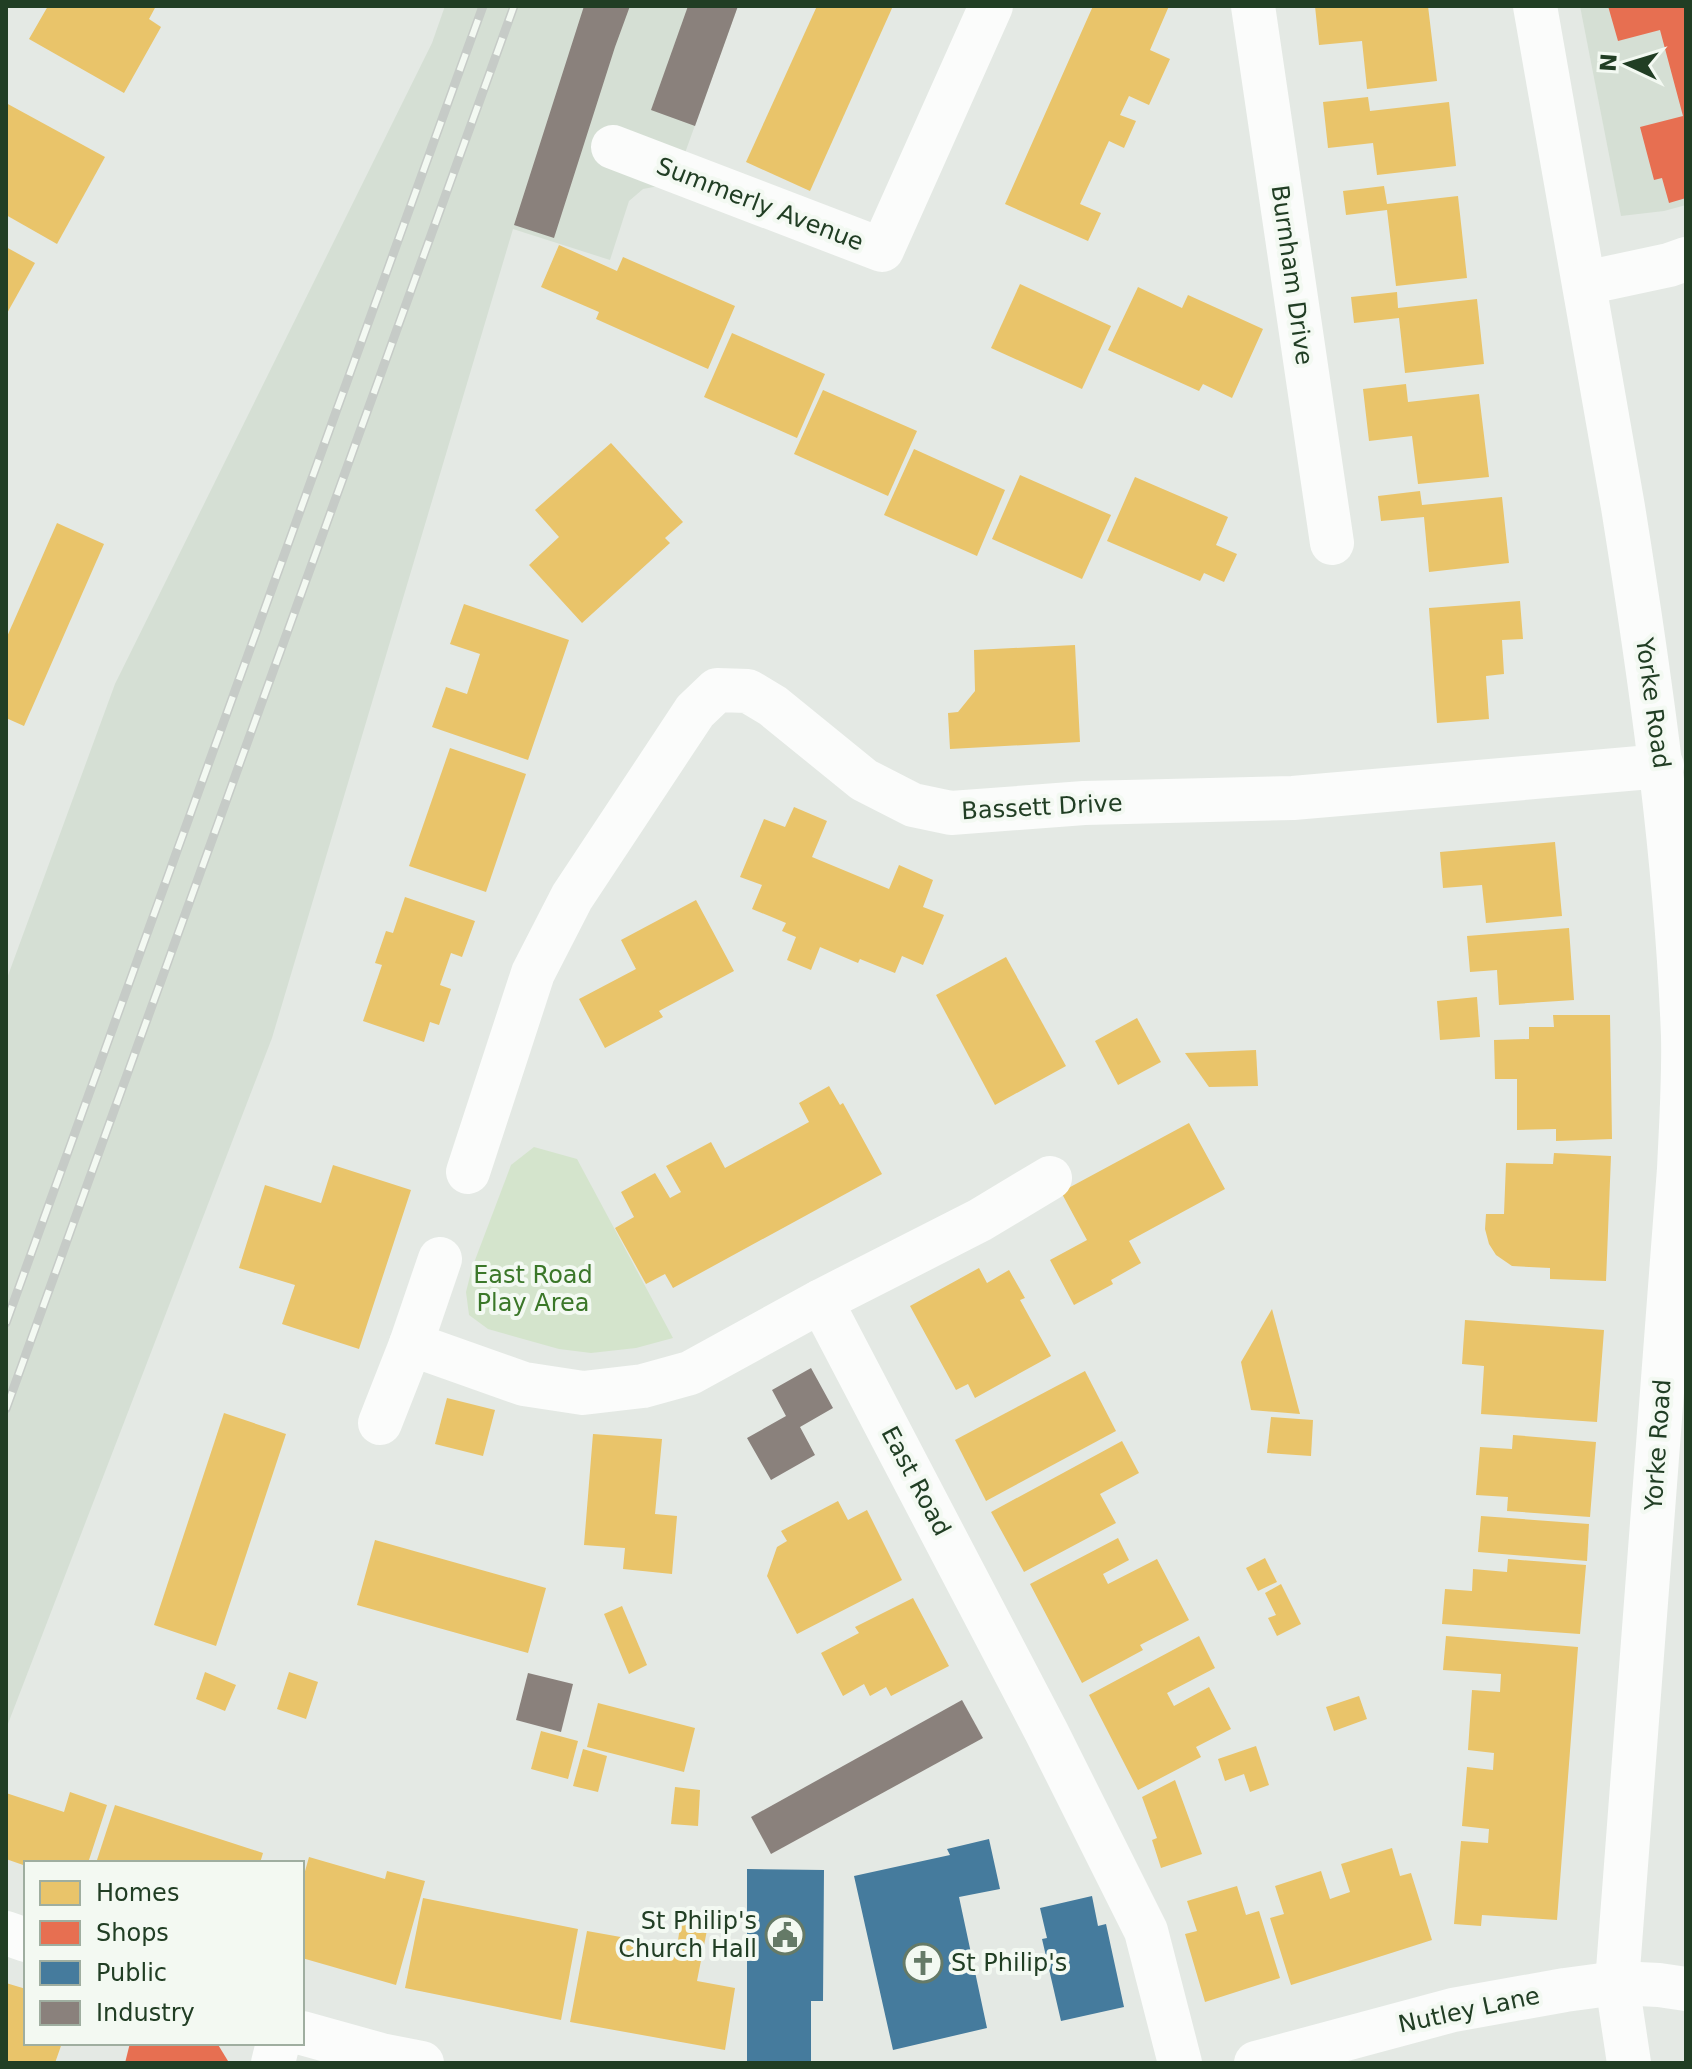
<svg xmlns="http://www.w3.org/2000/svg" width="1692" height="2069" font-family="'DejaVu Sans',sans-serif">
	<rect width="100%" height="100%" fill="#e4e9e4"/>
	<g fill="#d5dfd4">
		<path d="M445,6H738L672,189L664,185L643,189L629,201L610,260L513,229L272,1038L6,1729V981L115,684L432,43Z"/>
		<path d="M1580,6H1686V205L1664,211L1621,216Z"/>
	</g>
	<path fill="#d4e4cc" d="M534,1147L577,1159L673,1338L636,1348L591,1353L559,1349L488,1329L469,1315L466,1292L472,1268L511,1165Z"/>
	<g fill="#e9c46a">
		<path d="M48,6H156L149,19L161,27L124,93L29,39Z"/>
		<path d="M817,6H893L810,191L746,162Z"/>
		<path d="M1093,6H1169L1150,50L1170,59L1149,105L1129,96L1120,115L1136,121L1124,148L1109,141L1080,204L1101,213L1088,241L1005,204Z"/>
		<path d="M1315,6H1358V8L1379,6H1428L1437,81L1367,89L1362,41L1319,45Z"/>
		<path d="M1368,97L1370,111L1449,102L1456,166L1377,175L1373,143L1328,148L1323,102Z"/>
		<path d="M6,103L105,157L57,244L6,215Z"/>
		<path d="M1384,186L1387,204L1458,196L1467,278L1396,286L1387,210L1346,215L1343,191Z"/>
		<path d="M559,245L617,271L623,257L735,306L708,369L596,319L599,312L541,287Z"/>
		<path d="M6,247L35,263L6,315Z"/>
		<path d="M1020,284L1111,326L1082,389L991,348Z"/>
		<path d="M1138,287L1182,308L1188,295L1263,329L1232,398L1203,384L1199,391L1108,350Z"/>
		<path d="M1397,292L1398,308L1477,299L1484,364L1405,373L1399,318L1354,323L1351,297Z"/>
		<path d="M732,333L825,374L797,438L704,397Z"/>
		<path d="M1406,384L1408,402L1479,394L1489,477L1418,484L1412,436L1369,441L1363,389Z"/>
		<path d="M823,390L917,431L888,496L794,454Z"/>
		<path d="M611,443L683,522L665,538L670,543L582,623L529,565L559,537L535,510Z"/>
		<path d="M914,449L1005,490L977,556L884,515Z"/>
		<path d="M1020,475L1111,515L1082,579L992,539Z"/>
		<path d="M1135,477L1228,517L1216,545L1237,554L1224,582L1204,573L1200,581L1107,541Z"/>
		<path d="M1420,491L1422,505L1502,497L1509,563L1429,572L1424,517L1381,521L1378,496Z"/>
		<path d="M57,523L104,544L24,726L6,718V639Z"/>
		<path d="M1520,601L1523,639L1502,640L1504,674L1486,676L1489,719L1437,723L1429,608Z"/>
		<path d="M464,604L569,640L528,760L432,727L446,687L467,694L480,654L450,644Z"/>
		<path d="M1075,645L1080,742L950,749L948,713L958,712L975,691L974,650Z"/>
		<path d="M450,748L526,774L486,892L409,866Z"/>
		<path d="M794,807L827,821L812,857L889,889L899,865L933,880L923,907L944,915L923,965L902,956L895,973L860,959L858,963L820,947L811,970L787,960L796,937L782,931L786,923L752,909L762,885L740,877L764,819L785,827Z"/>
		<path d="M1555,842L1562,916L1486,923L1482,885L1443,888L1440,852Z"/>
		<path d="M405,897L475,921L462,957L451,953L440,985L451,989L439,1025L430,1022L424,1042L363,1021L382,965L375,963L386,931L393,933Z"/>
		<path d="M696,900L734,971L659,1011L663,1017L605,1048L579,999L636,969L621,940Z"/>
		<path d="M1569,928L1574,1000L1499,1005L1497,970L1470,972L1467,936Z"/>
		<path d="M1006,957L1066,1066L995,1105L936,995Z"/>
		<path d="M1477,997L1480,1037L1440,1040L1437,1001Z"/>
		<path d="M1553,1015H1610L1612,1139L1556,1141V1129L1517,1130V1079H1495L1494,1040L1529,1039V1027H1554Z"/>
		<path d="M1137,1018L1161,1062L1118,1085L1095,1041Z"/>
		<path d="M1256,1050L1258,1086L1209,1087L1185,1053Z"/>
		<path d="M829,1086L840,1105L843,1103L882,1174L673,1288L665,1274L646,1284L615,1228L634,1217L621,1192L655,1173L670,1198L681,1192L666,1166L711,1142L725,1168L809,1122L799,1103Z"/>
		<path d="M1189,1123L1225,1189L1129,1241L1141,1263L1111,1280L1113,1284L1074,1305L1050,1260L1087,1240L1061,1192Z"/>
		<path d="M1554,1153L1611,1156L1606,1281L1550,1279V1268L1512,1266L1496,1255L1489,1244L1485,1229L1486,1214H1504L1506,1163L1553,1164Z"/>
		<path d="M333,1165L411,1190L359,1349L282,1324L295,1285L239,1268L265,1185L321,1203Z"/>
		<path d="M979,1268L987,1283L1009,1270L1025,1298L1020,1300L1051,1356L975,1398L968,1384L956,1390L910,1306Z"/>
		<path d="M1272,1309L1300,1414L1251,1410L1241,1362Z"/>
		<path d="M1465,1320L1604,1330L1597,1422L1481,1414L1484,1366L1462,1364Z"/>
		<path d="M1085,1371L1116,1431L986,1501L955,1440Z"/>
		<path d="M447,1398L495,1410L483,1456L435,1444Z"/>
		<path d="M224,1413L286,1434L216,1646L154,1625Z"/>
		<path d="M1271,1417L1313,1420L1311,1456L1267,1453Z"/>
		<path d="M593,1434L662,1439L655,1514L677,1516L672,1574L623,1569L625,1548L584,1545Z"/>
		<path d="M1513,1435L1596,1442L1590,1517L1507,1511L1508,1497L1476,1495L1480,1447L1512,1449Z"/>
		<path d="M1122,1441L1139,1473L1100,1494L1116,1523L1024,1572L991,1512Z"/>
		<path d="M838,1501L848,1520L867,1510L902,1580L797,1634L767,1576L777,1547L787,1541L781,1531Z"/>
		<path d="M1481,1516L1589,1524L1587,1561L1478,1552Z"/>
		<path d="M1118,1538L1129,1560L1103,1574L1108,1584L1157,1559L1189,1620L1140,1645L1143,1650L1082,1683L1030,1584Z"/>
		<path d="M375,1540L546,1588L528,1653L357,1605Z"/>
		<path d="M1265,1558L1277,1582L1258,1591L1246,1568Z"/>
		<path d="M1508,1559L1586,1565L1580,1634L1442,1624L1445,1589L1472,1591L1473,1569L1507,1572Z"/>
		<path d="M1281,1584L1301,1624L1277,1636L1268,1618L1276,1615L1265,1593Z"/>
		<path d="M913,1598L949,1666L891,1696L886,1687L870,1696L864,1684L843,1696L821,1653L859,1633L855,1627Z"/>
		<path d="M622,1606L647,1665L629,1674L604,1614Z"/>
		<path d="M1199,1636L1215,1668L1167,1693L1174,1706L1209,1687L1231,1729L1196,1747L1201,1757L1138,1790L1089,1695Z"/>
		<path d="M1446,1636L1578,1647L1557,1920L1482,1915L1481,1926L1454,1924L1461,1841L1488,1843L1489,1829L1462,1826L1467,1767L1493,1770L1494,1753L1468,1750L1472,1690L1500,1692L1501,1674L1443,1670Z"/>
		<path d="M205,1672L236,1685L225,1711L196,1699Z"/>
		<path d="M289,1672L318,1682L306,1719L277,1709Z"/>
		<path d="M1359,1696L1367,1719L1334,1731L1326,1707Z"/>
		<path d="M598,1703L695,1728L684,1772L587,1747Z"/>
		<path d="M541,1731L578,1741L568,1779L531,1769Z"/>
		<path d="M1256,1746L1269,1785L1250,1792L1244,1774L1225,1781L1218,1759Z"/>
		<path d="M583,1749L607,1756L598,1792L573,1786Z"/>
		<path d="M1175,1780L1202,1854L1161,1868L1152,1840L1157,1838L1142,1797Z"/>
		<path d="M675,1787L700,1790L698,1826L671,1824Z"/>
		<path d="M70,1792L107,1805L88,1863H26V1866L6,1859V1793L64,1812Z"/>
		<path d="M115,1805L263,1853L260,1863H96Z"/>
		<path d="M1392,1848L1400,1876L1411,1873L1432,1940L1291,1985L1270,1918L1284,1914L1275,1886L1321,1871L1330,1899L1350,1892L1341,1864Z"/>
		<path d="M309,1857L385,1879L387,1871L425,1881L396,1985L302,1958V1882Z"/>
		<path d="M1237,1886L1246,1915L1259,1911L1280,1978L1205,2002L1185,1934L1197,1931L1187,1901Z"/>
		<path d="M423,1898L578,1929L561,2020L405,1988Z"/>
		<path d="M681,1920L708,1925L697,1981L735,1988L725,2050L570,2022L587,1931L677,1947Z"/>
		<path d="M6,1983L26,1989V2043H62L55,2063H6Z"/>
	</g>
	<g fill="#e76f51">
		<path d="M1608,6H1686V198L1669,203L1662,178L1654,180L1640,127L1683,116L1660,30L1618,41Z"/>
		<path d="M130,2043H217L228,2061L227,2063H125Z"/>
	</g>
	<g fill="#457b9d">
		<path d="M989,1839L1000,1889L959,1897L987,2028L893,2050L854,1876L950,1855L947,1849Z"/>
		<path d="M747,1869L824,1870L823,2001H811V2063H747Z"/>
		<path d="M1092,1896L1098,1926L1106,1924L1124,2007L1061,2021L1042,1939L1047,1938L1040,1908Z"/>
	</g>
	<g fill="#8a817c">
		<path d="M584,6H630L615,47L554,238L514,225Z"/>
		<path d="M688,6H738L695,126L651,110Z"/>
		<path d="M811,1368L833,1408L800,1427L815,1455L771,1480L747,1438L786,1416L772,1390Z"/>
		<path d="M528,1673L573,1684L561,1732L516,1720Z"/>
		<path d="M962,1700L983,1738L771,1854L751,1817Z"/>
	</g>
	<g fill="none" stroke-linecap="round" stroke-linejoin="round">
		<g stroke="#fbfcfb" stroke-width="44">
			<path d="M1253,6L1332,543"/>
			<path d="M1535,6C1565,173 1595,340 1623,507C1651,682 1676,858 1683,1036C1684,1080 1681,1125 1679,1169L1617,1983L1629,2063"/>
			<path d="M613,147L882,250L991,6"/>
			<path d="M1585,283L1669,265L1686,259"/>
			<path d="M468,1172L533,973L572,897L695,711L717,690L748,691L773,706L864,780L913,805L951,813L1084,803L1293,798L1662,766"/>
			<path d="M821,1301L980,1220L1050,1178"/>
			<path d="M411,1344L440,1259"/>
			<path d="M380,1423L411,1344L524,1384L583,1393L643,1386L690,1373L821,1301L1047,1733L1146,1931L1180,2063"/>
			<path d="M6,1933L26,1940"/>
			<path d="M302,2033L381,2055L422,2063"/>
			<path d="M273,2063L278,2043"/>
			<path d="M1256,2063L1453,2010L1565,1990L1617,1983L1659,1985L1686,1989"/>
		</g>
		<g stroke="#c6cbc7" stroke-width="9">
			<g id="rail">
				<path d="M6,1323L483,6"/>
				<path d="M6,1409L514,6"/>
			</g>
		</g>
		<use href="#rail" stroke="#f3f9f2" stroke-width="6" stroke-dasharray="18" stroke-linecap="butt"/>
	</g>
	<defs>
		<g id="civic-ring" transform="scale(2)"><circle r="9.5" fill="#f3f9f2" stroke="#657a67" stroke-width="1.5"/><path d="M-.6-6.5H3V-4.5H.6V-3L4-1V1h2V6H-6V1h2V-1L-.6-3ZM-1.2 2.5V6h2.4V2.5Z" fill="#657a67"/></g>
		<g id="church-ring" transform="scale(2)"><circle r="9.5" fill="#f3f9f2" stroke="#657a67" stroke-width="1.5"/><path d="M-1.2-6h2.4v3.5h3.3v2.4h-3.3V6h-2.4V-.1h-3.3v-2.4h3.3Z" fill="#657a67"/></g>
	</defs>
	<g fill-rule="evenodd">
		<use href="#civic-ring" x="785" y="1935"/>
		<use href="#church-ring" x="923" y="1963"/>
	</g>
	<g text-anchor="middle" stroke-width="8" stroke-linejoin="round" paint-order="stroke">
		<g font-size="24" fill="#213e24" stroke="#f3f9f2">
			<text transform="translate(760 204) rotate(21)" y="8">Summerly Avenue</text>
			<text transform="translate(1292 275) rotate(82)" y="8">Burnham Drive</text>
			<text transform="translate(1653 703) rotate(82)" y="8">Yorke Road</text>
			<text transform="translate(1042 807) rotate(-3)" y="8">Bassett Drive</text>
			<text transform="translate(1658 1445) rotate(-86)" y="8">Yorke Road</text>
			<text transform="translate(916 1481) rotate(62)" y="8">East Road</text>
			<text transform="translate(1469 2010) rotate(-12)" y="8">Nutley Lane</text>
		</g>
		<g font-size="24" fill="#3b7729" stroke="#f3f9f2">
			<text x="533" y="1283">East Road<tspan x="533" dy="28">Play Area</tspan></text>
		</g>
		<g font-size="24" fill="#213e24" stroke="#f3f9f2" text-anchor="end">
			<text x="757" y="1929">St Philip's<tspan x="757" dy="28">Church Hall</tspan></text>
			<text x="951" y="1971" text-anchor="start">St Philip's</text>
		</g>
	</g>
	<rect width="1692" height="2069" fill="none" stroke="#213e24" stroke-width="16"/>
	<rect x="24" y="1861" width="280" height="184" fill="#f3f9f2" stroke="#9faea0" stroke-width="2"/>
	<rect x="40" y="1881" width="40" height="24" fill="#e9c46a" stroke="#9faea0" stroke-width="2"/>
	<text x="96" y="1901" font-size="24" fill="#213e24">Homes</text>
	<rect x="40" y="1921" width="40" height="24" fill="#e76f51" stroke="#9faea0" stroke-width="2"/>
	<text x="96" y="1941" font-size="24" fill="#213e24">Shops</text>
	<rect x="40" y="1961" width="40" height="24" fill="#457b9d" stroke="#9faea0" stroke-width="2"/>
	<text x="96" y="1981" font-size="24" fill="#213e24">Public</text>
	<rect x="40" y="2001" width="40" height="24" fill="#8a817c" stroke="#9faea0" stroke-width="2"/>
	<text x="96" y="2021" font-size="24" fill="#213e24">Industry</text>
	<g transform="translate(1628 64) rotate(274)" stroke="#f3f9f2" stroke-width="6" paint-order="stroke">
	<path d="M0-6L14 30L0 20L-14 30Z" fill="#213e24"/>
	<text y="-12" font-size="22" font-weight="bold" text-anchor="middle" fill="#213e24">N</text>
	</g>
</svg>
